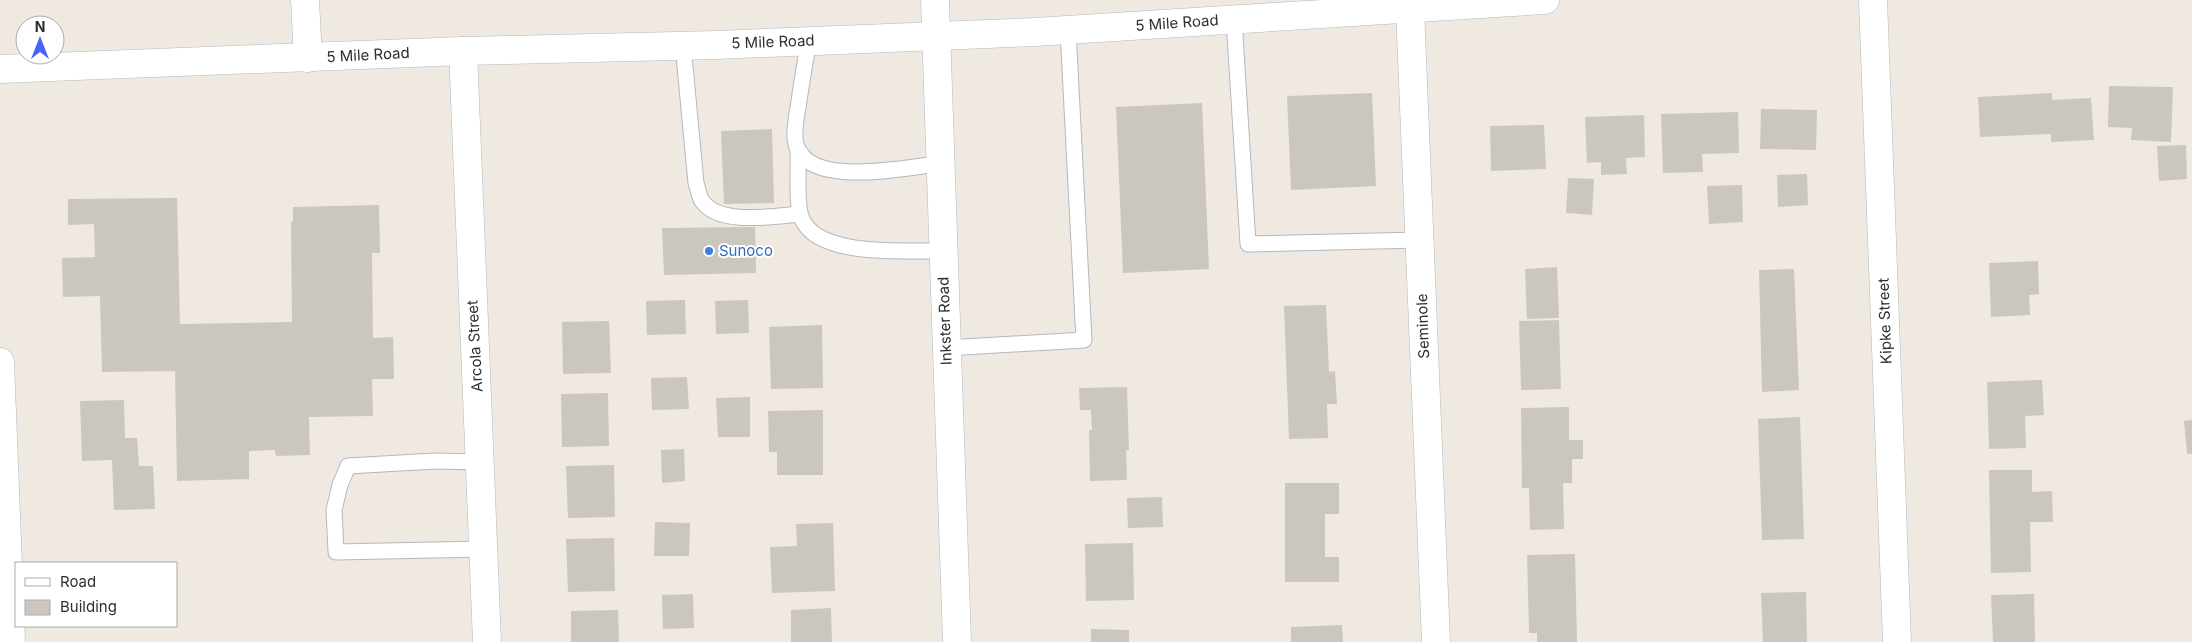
<svg xmlns="http://www.w3.org/2000/svg" width="2192" height="642" font-family="Inter,sans-serif">
	<rect width="100%" height="100%" fill="#efe9e1"/>
	<g fill="#cbc7bf">
		<path d="M2109,86L2173,87L2171,142L2131,140L2132,128L2108,127Z"/>
		<path d="M1372,93L1376,186L1291,190L1287,96Z"/>
		<path d="M2052,93V100L2091,98L2094,140L2051,142V134L1980,137L1978,97Z"/>
		<path d="M1202,103L1209,269L1123,273L1116,107Z"/>
		<path d="M1761,109L1817,110L1816,150L1760,149Z"/>
		<path d="M1738,112L1739,153L1702,154L1703,172L1663,173L1661,114Z"/>
		<path d="M1644,115L1645,157L1626,158L1627,174L1601,175V162L1587,163L1585,117Z"/>
		<path d="M1544,125L1546,169L1491,171L1490,126Z"/>
		<path d="M772,129L774,203L724,204L721,131Z"/>
		<path d="M2186,145L2187,179L2159,181L2157,146Z"/>
		<path d="M1807,174L1808,205L1778,207L1777,175Z"/>
		<path d="M1568,178L1594,179L1592,215L1566,213Z"/>
		<path d="M1742,185L1743,222L1709,224L1707,186Z"/>
		<path d="M177,198L180,324L292,322L291,222H293V207L379,205L380,253H372L373,338L393,337L394,379H372L373,416L309,417L310,455L276,456L275,450L249,451V479L177,481L175,371L102,372L100,296L63,297L62,258L95,257L94,224L68,225V199Z"/>
		<path d="M755,227L756,273L664,275L662,228Z"/>
		<path d="M2038,261L2039,294L2029,295L2030,315L1991,317L1989,263Z"/>
		<path d="M1557,267L1559,318L1527,319L1525,269Z"/>
		<path d="M1794,269L1799,390L1762,392L1759,270Z"/>
		<path d="M685,300L686,334L647,335L646,301Z"/>
		<path d="M748,300L749,333L716,334L715,301Z"/>
		<path d="M1326,305L1329,372L1335,371L1337,404H1327L1328,438L1289,439L1284,306Z"/>
		<path d="M1559,320L1561,389L1521,390L1519,321Z"/>
		<path d="M609,321L611,373L563,374L562,322Z"/>
		<path d="M822,325L823,388L771,389L769,327Z"/>
		<path d="M687,377L689,409L652,410L651,378Z"/>
		<path d="M2042,380L2044,415L2025,416L2026,448L1989,449L1987,382Z"/>
		<path d="M1127,387L1129,450H1126L1127,480L1090,481L1089,430H1092L1091,410H1080L1079,388Z"/>
		<path d="M608,393L609,446L562,447L561,394Z"/>
		<path d="M750,397V437H718L716,398Z"/>
		<path d="M124,400L125,438H137L139,466H153L155,509L114,510L112,460L82,461L80,401Z"/>
		<path d="M1569,407V440H1583V459H1572V483H1563L1564,529L1530,530L1529,488H1522L1521,408Z"/>
		<path d="M823,410V475H777V452H769L768,411Z"/>
		<path d="M1800,417L1804,539L1762,540L1758,419Z"/>
		<path d="M2192,420V454H2187L2184,421Z"/>
		<path d="M684,449L685,481L662,483L661,450Z"/>
		<path d="M614,465L615,517L568,518L566,466Z"/>
		<path d="M1989,470H2032V492L2052,491L2053,522H2030L2031,572L1991,573Z"/>
		<path d="M1285,483H1339V514H1325V557H1339V582H1285Z"/>
		<path d="M1162,497L1163,527L1128,528L1127,498Z"/>
		<path d="M655,522L690,523L689,556H654Z"/>
		<path d="M833,523L835,591L772,593L770,547L797,546L796,524Z"/>
		<path d="M614,538L615,591L568,592L566,539Z"/>
		<path d="M1133,543L1134,600L1086,601L1085,544Z"/>
		<path d="M1575,554L1577,642H1537V633H1529L1527,555Z"/>
		<path d="M1806,592L1807,642H1763L1761,593Z"/>
		<path d="M693,594L694,628L663,629L662,595Z"/>
		<path d="M2034,594L2035,642H1993L1991,595Z"/>
		<path d="M831,608L832,642H791V610Z"/>
		<path d="M618,610L619,642H571V611Z"/>
		<path d="M1342,625L1343,642H1291V627Z"/>
		<path d="M1091,629L1129,630V642H1091Z"/>
	</g>
	<g fill="none" stroke-linecap="round" stroke-linejoin="round">
		<g stroke="#b4b7c1" stroke-width="17">
			<g id="lane">
				<path d="M1234,19L1248,244L1419,240"/>
				<path d="M809,41C805,61 802,81 799,101C797,114 794,127 795,139C801,191 905,167 939,164"/>
				<path d="M683,45L696,183C698,188 699,197 702,201C719,226 774,216 800,214"/>
				<path d="M798,152C799,171 796,193 800,213C810,259 906,250 942,251"/>
				<path d="M946,348L1084,340L1068,30"/>
				<path d="M481,462L435,461L348,466L340,485L334,510L336,552L484,549"/>
			</g>
		</g>
		<g stroke="#b4b7c1" stroke-width="29">
			<g id="street">
				<path d="M305,0L308,58"/>
				<path d="M1873,0L1897,642"/>
				<path d="M1410,9L1436,642"/>
				<path d="M463,51L487,642"/>
				<path d="M0,362L11,642"/>
			</g>
		</g>
		<g stroke="#b4b7c1" stroke-width="29">
			<g id="secondary">
				<path d="M935,0L957,642"/>
				<path d="M0,69L463,51L716,45L1035,32L1545,0"/>
			</g>
		</g>
		<use href="#lane" stroke="#fff" stroke-width="15"/>
		<use href="#street" stroke="#fff" stroke-width="28"/>
		<use href="#secondary" stroke="#fff" stroke-width="28"/>
	</g>
	<circle fill="#3f7fe0" stroke="#fff" stroke-width="2" cx="709" cy="251" r="5"/>
	<g text-anchor="middle" stroke-width="4" stroke-linejoin="round" paint-order="stroke">
		<g font-size="15" fill="#2e2e2e" stroke="#fff">
			<text transform="translate(1177 23) rotate(-4)" y="5">5 Mile Road</text>
			<text transform="translate(773 42) rotate(-2)" y="5">5 Mile Road</text>
			<text transform="translate(368 55) rotate(-3)" y="5">5 Mile Road</text>
			<text transform="translate(945 321) rotate(-92)" y="5">Inkster Road</text>
			<text transform="translate(1885 321) rotate(-92)" y="5">Kipke Street</text>
			<text transform="translate(1423 326) rotate(-92)" y="5">Seminole</text>
			<text transform="translate(475 346) rotate(-93)" y="5">Arcola Street</text>
		</g>
		<g font-size="15" fill="#366cbe" stroke="#fff" text-anchor="start">
			<text x="719" y="256">Sunoco</text>
		</g>
	</g>
	<rect x="15" y="562" width="162" height="65" fill="#ffffff" stroke="#ababab"/>
	<rect x="25" y="578" width="25" height="8" fill="#ffffff" stroke="#ababab"/>
	<text x="60" y="587" font-size="15" fill="#2e2e2e">Road</text>
	<rect x="25" y="600" width="25" height="15" fill="#cbc7bf" stroke="#ababab"/>
	<text x="60" y="612" font-size="15" fill="#2e2e2e">Building</text>
	<g transform="translate(40 40)"><circle r="24" fill="#ffffff" stroke="#ababab"/>
	<path d="M0-4L9 19L0 12L-9 19Z" fill="#4264fb"/>
	<text y="-8" font-size="14" font-weight="bold" text-anchor="middle" fill="#2e2e2e">N</text>
	</g>
</svg>
